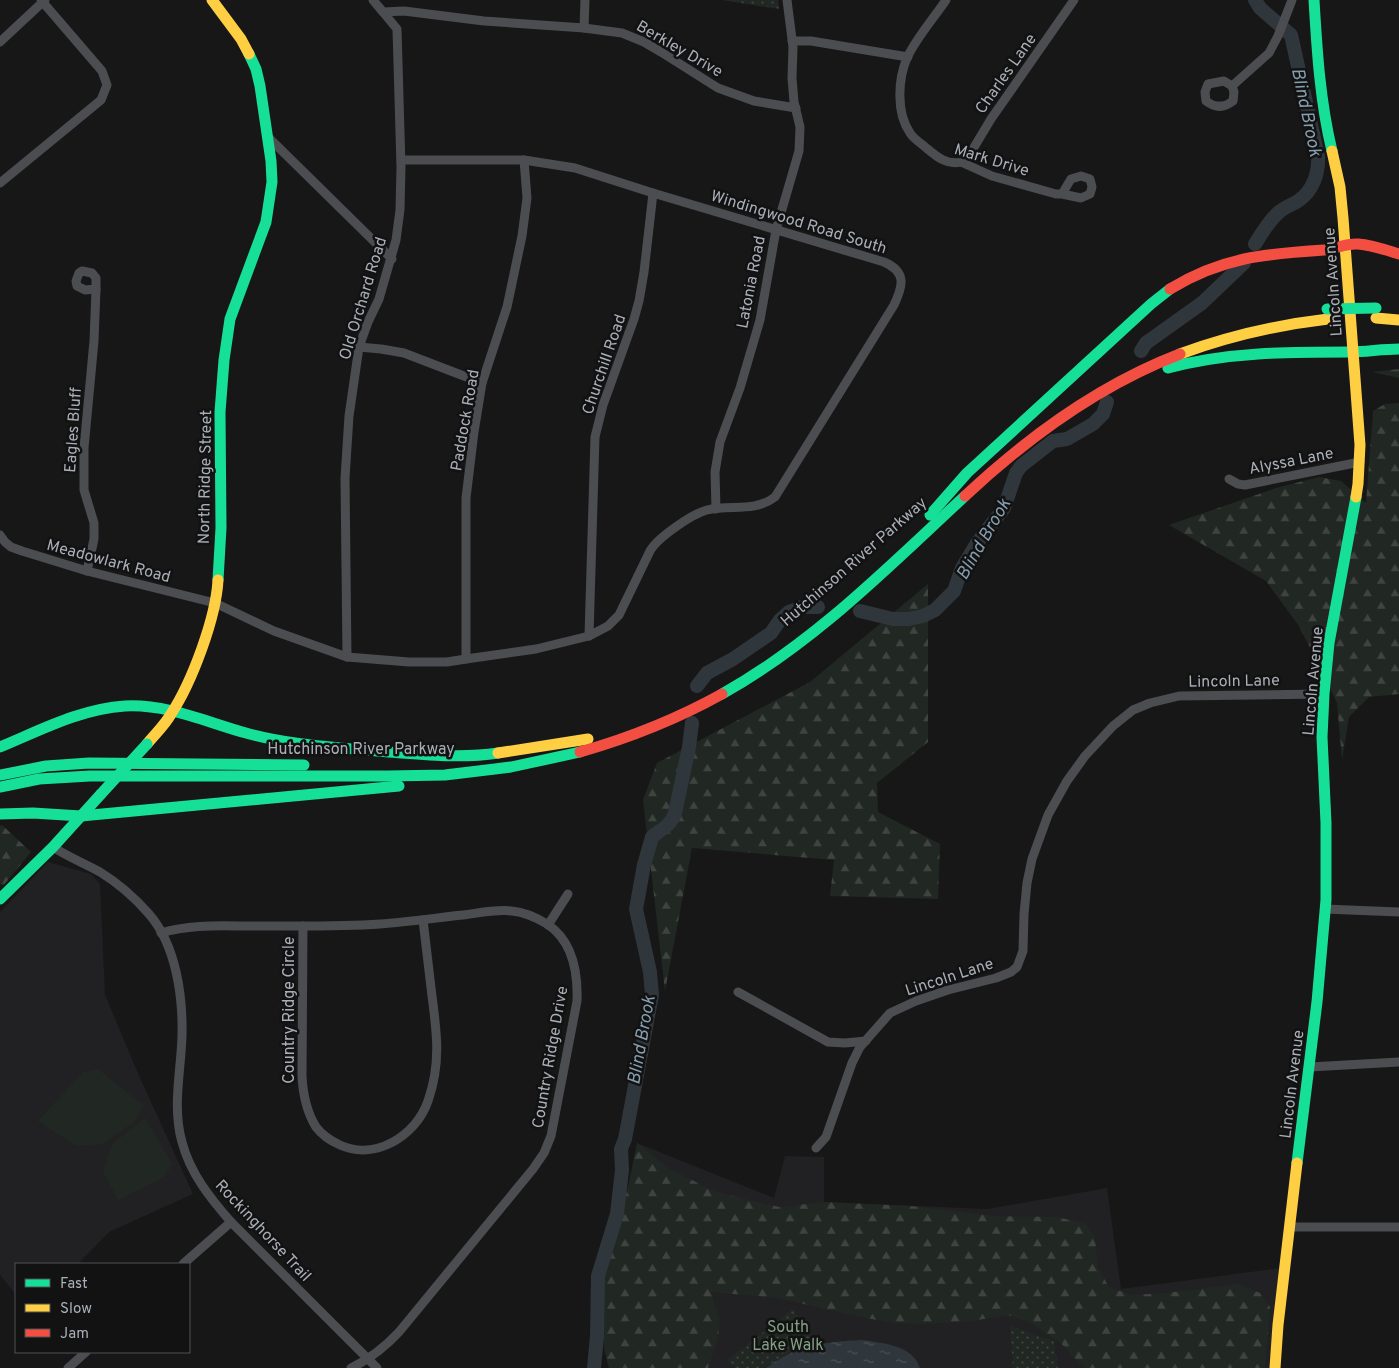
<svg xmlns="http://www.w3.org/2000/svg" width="1399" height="1368" font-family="Overpass,sans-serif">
	<defs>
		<pattern id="forest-firs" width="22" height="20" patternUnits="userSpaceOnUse" patternTransform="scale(1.25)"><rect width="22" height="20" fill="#212722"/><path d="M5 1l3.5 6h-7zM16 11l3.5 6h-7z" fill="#3f4440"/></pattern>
		<pattern id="park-dots" width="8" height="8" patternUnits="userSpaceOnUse" patternTransform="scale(1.25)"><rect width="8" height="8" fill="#212722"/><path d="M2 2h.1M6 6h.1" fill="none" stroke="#3f4440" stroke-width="1.8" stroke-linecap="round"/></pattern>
		<pattern id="water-ripples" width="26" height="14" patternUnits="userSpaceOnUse" patternTransform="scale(1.25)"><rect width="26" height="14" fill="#30373c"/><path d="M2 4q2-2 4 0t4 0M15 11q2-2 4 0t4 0" fill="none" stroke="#4b5156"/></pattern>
	</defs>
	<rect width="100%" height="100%" fill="#171718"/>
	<g fill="#212123">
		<path d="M48,862L91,874L100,884L105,995L140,1078L193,1194L109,1232L78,1264H16V1295L0,1275V912Z"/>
		<path d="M637,1143L774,1198L785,1156L824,1157V1202L987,1209L1107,1188L1121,1289L1281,1268L1272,1368H637Z"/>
	</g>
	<g fill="#212722">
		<path d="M98,1069L144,1106L133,1123L102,1144L76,1146L38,1121L83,1072Z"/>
		<path d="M145,1118L173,1165L162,1178L118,1200L103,1172L112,1144Z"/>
	</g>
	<g fill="url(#forest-firs)">
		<path d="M1399,369V378L1372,372Z"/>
		<path d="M1399,403V694L1369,697L1349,717L1342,760L1337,703L1299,626L1266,581L1169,525L1276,488L1319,477L1341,481L1366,503L1373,411L1385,404Z"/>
		<path d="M928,584V742L877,783L878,812L940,844L938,899L830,896L834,860L692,848L665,991L643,800L657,763L810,682Z"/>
		<path d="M2,825L31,852L3,886L0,884V826Z"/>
		<path d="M637,1143L670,1169L716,1192L779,1207L824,1202L911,1206L994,1216L1057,1217L1086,1224L1095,1238L1098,1268L1109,1287L1131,1295L1166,1293L1239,1284L1260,1293L1270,1307L1265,1368H1085L1073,1357L1061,1343L1029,1322L1008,1315L971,1321L925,1324L892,1323L847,1314L777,1298L711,1292L720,1320L718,1338L708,1368H609L604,1349V1274L613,1248L629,1182Z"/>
	</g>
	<g fill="url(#park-dots)">
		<path d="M722,0H778L779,9Z"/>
		<path d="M793,1309L815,1341L763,1368H736L727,1360Z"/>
		<path d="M1010,1326L1054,1341L1058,1368H1013Z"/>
	</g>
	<path fill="url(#water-ripples)" d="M862,1340C882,1343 913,1345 920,1368H766C798,1345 824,1342 862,1340Z"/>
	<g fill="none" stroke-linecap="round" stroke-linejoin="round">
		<g stroke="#30373c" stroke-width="14">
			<path d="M1255,244C1262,233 1268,222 1278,213C1284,207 1292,205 1298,201C1313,191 1319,173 1318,156L1291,35L1260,8L1255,0"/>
			<path d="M1141,351L1146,343L1202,303L1244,263"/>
			<path d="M860,611L893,619H909L923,616L935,610L954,591L962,568L977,543L1004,508L1016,473L1021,466L1053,441L1067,439L1093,424L1103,414L1107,402"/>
			<path d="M697,686L707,673L733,659L771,633L780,620L789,612L802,607H818"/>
			<path d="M594,1368L597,1336L598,1276L617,1214L622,1170L621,1149L625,1139L652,995L650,972L636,909L644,865L652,837C661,829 671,826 675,813L689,747L692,723"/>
		</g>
		<g stroke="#4c4d50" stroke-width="9">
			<path d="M373,0L383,12L404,11L484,21L584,28L622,33L644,42L661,52L718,88L754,101L796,108"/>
			<path d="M946,0C934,18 916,38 907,58C898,79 896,113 910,133C913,138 919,142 924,146C935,155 946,166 961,162L992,176L1056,194H1062L1071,179L1081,176L1090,179L1092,187L1090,194L1081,198L1062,194"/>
			<path d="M584,28L585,0"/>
			<path d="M792,41H811L908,57"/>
			<path d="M0,42L45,0"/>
			<path d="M1224,81L1232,86L1234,92L1233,101C1224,108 1215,108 1206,101L1205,92L1208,84Z"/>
			<path d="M1232,86L1269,53L1278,36L1292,0"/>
			<path d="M267,136L392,259"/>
			<path d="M961,162L970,154L991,119L1074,0"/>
			<path d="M0,183L101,100L107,85L102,71L41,0"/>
			<path d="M82,271L92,273L96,278V289L85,290L77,286L76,281L79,273Z"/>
			<path d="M359,347L381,349L404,353L482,383"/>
			<path d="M1229,479L1238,484L1245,485L1360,462"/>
			<path d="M716,509L715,472L720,442L740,388L760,320L776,230L799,151L800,127L794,102L792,78L793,47L787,0"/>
			<path d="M0,535L5,542L11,547L22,551L87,571L215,603L274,631L347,657L409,662H447L466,659L536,649L589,636L608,626L619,615L650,551C657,538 692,514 707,510C730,504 754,513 775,497L894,305C903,286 907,272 884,262L653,193L575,168L524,160H401"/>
			<path d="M87,571L94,539V523L84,490V448L94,341L96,289"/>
			<path d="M589,636L595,437L603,405L634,319L639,301L644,272L653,193"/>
			<path d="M347,657L345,478L349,416L359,347L368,322L379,299L396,240L400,210L401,167L397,29L383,12"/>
			<path d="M466,659V498L474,432L482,383L507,307L522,236L527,198L524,160"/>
			<path d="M53,847C68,857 84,863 100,872C118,883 135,898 149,914C176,945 183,996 182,1036C181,1071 172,1107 182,1142C190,1173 210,1198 231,1222L377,1368"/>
			<path d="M1325,909L1399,912"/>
			<path d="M548,925L568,894"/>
			<path d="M303,926L302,1076C303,1095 306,1111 316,1127C322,1135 331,1141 340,1145C375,1161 416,1136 428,1101C441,1064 437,1033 432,996C429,971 426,945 423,920"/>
			<path d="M161,933C191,924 221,926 251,926C294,926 337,927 380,924C408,922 435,918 463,915C479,913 496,909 512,911C523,912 537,918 547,924C573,941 578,973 577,1001L551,1136L544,1153L533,1169L399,1332C384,1348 370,1359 351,1368"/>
			<path d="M738,992L828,1042L845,1043L866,1041"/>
			<path d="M1310,1067L1399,1062"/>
			<path d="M816,1148L826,1137L852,1063L860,1047L890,1013L916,1001L948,990L996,978L1011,972L1017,967L1023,951L1024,914L1027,883L1032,859L1048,815L1067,781L1085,756L1113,726L1133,710L1150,703L1179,696L1324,694"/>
			<path d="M1289,1227H1399"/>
			<path d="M183,1264L231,1222"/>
			<path d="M68,1368L86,1352"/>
		</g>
		<g stroke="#16e098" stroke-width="11">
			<path d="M1314,0C1317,51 1320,101 1332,151"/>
			<path d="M1168,368C1228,352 1288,352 1350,352C1366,352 1382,349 1399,349"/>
			<path d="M930,515L967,473L1151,304L1170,289"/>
			<path d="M218,580L221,528L220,412L224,360L230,319L266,222L272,182L271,161L260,86L256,69L249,54"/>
			<path d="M722,694C815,642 887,568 965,496"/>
			<path d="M0,747C41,730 80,709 125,706C168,704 206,722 246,733C289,745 333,747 377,751C416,754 459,759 498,753"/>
			<path d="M0,775L46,766L89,763L304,765"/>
			<path d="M0,787L39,779L90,776H388L445,775L511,767L580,752"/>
			<path d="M0,814L33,813L81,816L399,786"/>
			<path d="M0,899L53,847L101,794"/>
			<path d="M1297,1163L1317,1002L1326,900V823L1322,737L1324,694L1329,643L1356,497"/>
		</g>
		<g stroke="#ffcf43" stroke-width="11">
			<path d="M212,0L241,39L249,54"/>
			<path d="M1332,151L1340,187L1343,218L1360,445L1358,484L1356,497"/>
			<path d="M1376,318L1399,320"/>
			<path d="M1180,354C1229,336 1277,325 1328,319"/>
			<path d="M147,744C155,734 165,725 171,714C192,682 216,618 218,580"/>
			<path d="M498,753L588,739"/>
			<path d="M1275,1368L1278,1325L1297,1163"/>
		</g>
		<g stroke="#f24e42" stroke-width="11">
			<path d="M1170,289C1222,257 1265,254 1324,250C1336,249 1346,243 1358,244C1372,245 1386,250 1399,254"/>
			<path d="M965,496C1028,437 1099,385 1180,354"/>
			<path d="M580,752C629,738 677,719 722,694"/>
		</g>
		<g stroke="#16e098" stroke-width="11">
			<path d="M1327,309L1376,308"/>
			<path d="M101,794L147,744"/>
		</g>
	</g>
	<g text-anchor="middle" stroke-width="5" stroke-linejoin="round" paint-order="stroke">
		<g font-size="16" fill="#aaafb7" stroke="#121213">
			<text transform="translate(680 48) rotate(30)" y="6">Berkley Drive</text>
			<text transform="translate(1005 73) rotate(-55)" y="6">Charles Lane</text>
			<text transform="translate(992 159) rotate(17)" y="6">Mark Drive</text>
			<text transform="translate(799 221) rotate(17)" y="6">Windingwood Road South</text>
			<text transform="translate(750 282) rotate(-79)" y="6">Latonia Road</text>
			<text transform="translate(1332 282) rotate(-94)" y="6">Lincoln Avenue</text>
			<text transform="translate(362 298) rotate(-73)" y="6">Old Orchard Road</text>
			<text transform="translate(603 364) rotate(-71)" y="6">Churchill Road</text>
			<text transform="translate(464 420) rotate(-80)" y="6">Paddock Road</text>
			<text transform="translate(72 430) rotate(-86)" y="6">Eagles Bluff</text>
			<text transform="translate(1291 460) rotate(-11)" y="6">Alyssa Lane</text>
			<text transform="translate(204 477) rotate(-89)" y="6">North Ridge Street</text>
			<text transform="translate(109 560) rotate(15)" y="6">Meadowlark Road</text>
			<text transform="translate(853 561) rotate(-41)" y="6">Hutchinson River Parkway</text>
			<text transform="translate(1234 680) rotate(-1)" y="6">Lincoln Lane</text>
			<text transform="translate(1312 681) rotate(-85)" y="6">Lincoln Avenue</text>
			<text x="361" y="754">Hutchinson River Parkway</text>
			<text transform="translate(949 976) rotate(-18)" y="6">Lincoln Lane</text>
			<text transform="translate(288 1010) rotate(-90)" y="6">Country Ridge Circle</text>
			<text transform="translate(549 1057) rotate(-80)" y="6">Country Ridge Drive</text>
			<text transform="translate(1291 1084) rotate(-83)" y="6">Lincoln Avenue</text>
			<text transform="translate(264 1230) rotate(47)" y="6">Rockinghorse Trail</text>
		</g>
		<g font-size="16" fill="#849f84" stroke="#121213">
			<text x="788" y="1332">South<tspan x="788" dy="18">Lake Walk</tspan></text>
		</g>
		<g font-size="18" font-style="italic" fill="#869eae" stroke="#121213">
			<text transform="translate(1307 112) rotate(78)" y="6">Blind Brook</text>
			<text transform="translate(983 539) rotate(-60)" y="6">Blind Brook</text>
			<text transform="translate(641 1040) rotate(-80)" y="6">Blind Brook</text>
		</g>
	</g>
	<rect x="15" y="1263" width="175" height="90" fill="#121213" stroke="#4f5155"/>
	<rect x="25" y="1279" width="25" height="8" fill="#16e098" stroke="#4f5155"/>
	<text x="60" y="1288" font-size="15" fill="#aaafb7">Fast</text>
	<rect x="25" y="1304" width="25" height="8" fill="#ffcf43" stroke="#4f5155"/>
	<text x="60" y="1313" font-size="15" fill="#aaafb7">Slow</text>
	<rect x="25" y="1329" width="25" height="8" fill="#f24e42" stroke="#4f5155"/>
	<text x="60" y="1338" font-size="15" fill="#aaafb7">Jam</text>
</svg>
